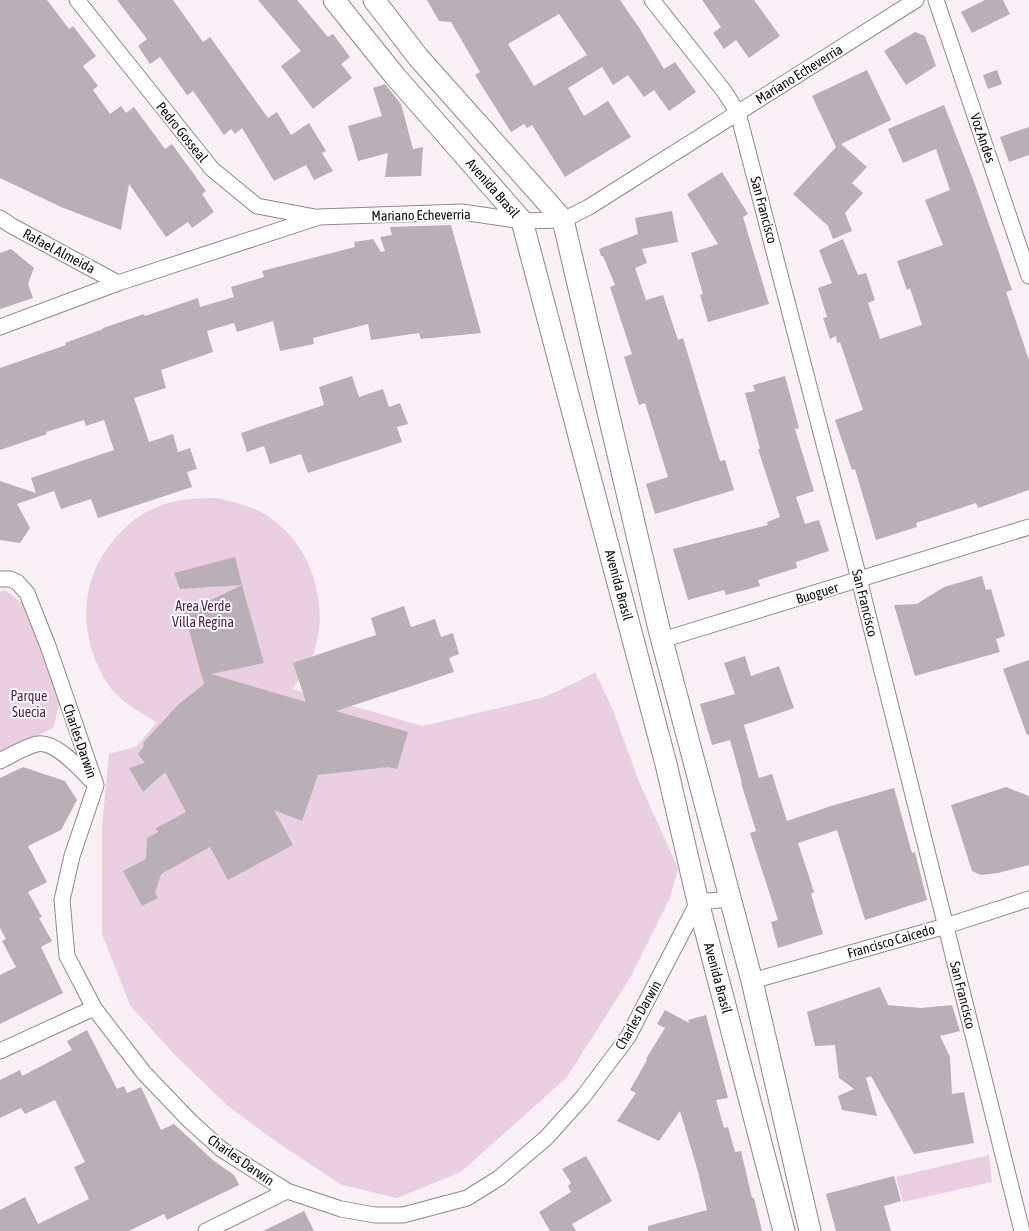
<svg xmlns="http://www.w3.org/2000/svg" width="1029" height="1231" font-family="'Asap Condensed',sans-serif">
	<rect width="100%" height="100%" fill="#f9f1f6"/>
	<g fill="#e9cfdf">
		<path d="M217,498C237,503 257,507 273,520C314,550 331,610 312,657C307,668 299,680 292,689L423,726L544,697L577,682L595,672L613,710L639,782L678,868L670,898L630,978L567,1077L461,1172L397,1198L342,1185L278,1143L228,1106L174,1054L130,1005L102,934V826L109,754L137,746L157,722C140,713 121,702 109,686C76,636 78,576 120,533C130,522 143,512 157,507C176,499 196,498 217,498Z"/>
		<path d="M5,590L26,606L60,703L53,728L0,752V592Z"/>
		<path d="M989,1155L992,1182L903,1202L896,1177Z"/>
	</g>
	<g fill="#b8b0b5" fill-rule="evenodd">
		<path d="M0,0H47L69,29L73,26L96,56L83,66L98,86L93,90L110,114L121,106L126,113L134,107L165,149L172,144L206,191L202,194L214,212L192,228L188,222L166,237L129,184L121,230L61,207L0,178Z"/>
		<path d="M117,0H173L203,42L210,37L268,118L277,112L291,135L309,123L326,151L322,153L333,171L314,180L306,165L274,181L242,128L235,134L231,129L224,135L193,91L187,95L160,57L150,64L138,46L147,39Z"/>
		<path d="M258,0H297L328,37L333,34L350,57L341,64L352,78L313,109L281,66L301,51Z"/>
		<path d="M427,0H620L640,29L664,69L675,62L696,92L669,111L654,90L644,97L628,75L613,85L602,67L568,88L584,116L608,101L631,137L565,177L532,125L527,128L524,124L511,132L475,75L480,72L451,22L439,21ZM559,14L587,55L534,86L508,44Z"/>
		<path d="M702,0H754L780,36L749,58L736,40L724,49L713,33L721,27Z"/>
		<path d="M985,0H1003L1010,14L972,33L961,12Z"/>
		<path d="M915,32L925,36L936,66L906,85L884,51Z"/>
		<path d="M867,70L891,120L841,144L867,167L852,183L863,193L845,213L852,231L833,239L828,226L793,194L837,146L836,147L812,96Z"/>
		<path d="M997,70L1002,84L988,89L983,75Z"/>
		<path d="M385,84L401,104L413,149L423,147L421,176L385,177L388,153L358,161L348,126L382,116L373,88Z"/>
		<path d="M944,105L973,179L1012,290L1006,292L1029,360V490L978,508L976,503L916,523L917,527L876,540L855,469L852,470L835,420L863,410L840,342L837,343L836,336L830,339L823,318L827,317L818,288L832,283L819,250L843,239L858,275L866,273L875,300L868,303L880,339L922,325L910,288L907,290L897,261L943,245L925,200L950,190L936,149L903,163L888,129Z"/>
		<path d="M1029,127V155L1009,162L1000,137Z"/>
		<path d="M722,172L748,214L743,217L769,304L708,322L700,295L703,294L691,253L718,244L687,194Z"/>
		<path d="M672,211L678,242L642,249L647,263L635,268L646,300L663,295L678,340L683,338L720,461L725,460L734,490L655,514L646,484L668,477L645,403L639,405L624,357L632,354L610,287L615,285L603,256H601L599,249L638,234L635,218Z"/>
		<path d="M451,225L481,333L421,339L419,333L371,340L368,324L313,338L314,344L280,351L273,321L237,332L234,323L207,331L213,352L161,370L166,388L134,398L149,442L173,434L178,452L190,448L197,469L187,472L192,487L98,518L91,499L61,509L54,491L17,504L30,528L20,543L0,540V481L36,493L31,478L114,450L104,420L86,426L84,420L46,432L47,434L0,450V368L66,345L65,343L103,329V328L144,314L145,316L198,298L200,307L234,297L231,287L264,277L262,271L355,247L354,242L373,239L381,252L385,251L380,237L392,235L390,227Z"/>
		<path d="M11,249L34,268L28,284L33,298L0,309V253Z"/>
		<path d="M352,376L359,397L383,389L389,407L400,403L408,424L397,427L402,442L308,473L301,454L270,464L264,446L247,452L241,433L324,405L319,387Z"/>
		<path d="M785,376L799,428L795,429L814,491L796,497L805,524L819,520L829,551L796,562L797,568L758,580L760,586L726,595L724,590L688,600L673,549L768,525L767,522L780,517L758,449H760L745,393L755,391L753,385Z"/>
		<path d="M235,557L242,585L180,589L174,573Z"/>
		<path d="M982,576L986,590L991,589L1005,636L996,639L1000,652L915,676L894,605L917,604L944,587Z"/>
		<path d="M242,585L264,663L211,674L306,702L293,663L376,635L371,618L404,606L411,627L435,619L441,637L453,633L459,654L449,658L454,672L336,711L408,732L397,769L388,767L318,775L302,821L274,810L293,845L228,880L210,847L161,874L155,893L158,898L142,906L123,871L146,859L147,838L158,832L156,828L186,812L165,772L143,792L129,768L145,763L138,754L144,746L143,743L179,704L204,684L184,613Z"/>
		<path d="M745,656L751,676L779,666L794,708L744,725L759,778L772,774L787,821L831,806L894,788L912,853L915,852L927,900L865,920L837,830L798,843L814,892L811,894L823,934L778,948L771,922L778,920L750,833L756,831L741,783H742L730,740L712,745L700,704L735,694L724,663Z"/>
		<path d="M1029,660V735H1027L1003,669Z"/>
		<path d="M23,767L65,781L77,800L61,830L28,846L47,882L28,892L42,917L39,918L52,941L41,947L63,993L0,1024V975L16,967L2,941L6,939L0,928V778Z"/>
		<path d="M1006,787L1029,796V865L998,873L981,875L972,871L951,805Z"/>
		<path d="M880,987L888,1005L921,1008L952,1005L960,1031L940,1036L950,1057L952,1094L964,1092L974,1143L914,1154L871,1076L866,1078L877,1116L842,1110L838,1096L854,1089L839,1078L835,1045L815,1046L807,1012Z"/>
		<path d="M665,1010L689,1023L688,1020L706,1015L728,1098L716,1100L724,1128L728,1127L735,1152L741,1151L752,1198H754L762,1231H648V1226L707,1210L698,1172L680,1111L659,1141L617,1121L636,1093L630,1090L647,1060L646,1059L665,1028L657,1024Z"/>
		<path d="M87,1030L117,1089L124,1086L127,1093L141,1087L161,1130L174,1124L214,1161L234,1175L239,1185L167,1220L164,1214L129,1231H0V1210L25,1197L38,1224L89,1199L74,1167L85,1162L55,1100L25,1114L21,1108L0,1118V1080L20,1070L22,1076L72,1050L67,1041Z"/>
		<path d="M586,1156L612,1201L572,1224L576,1231H550L539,1212L571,1192L568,1186L571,1183L562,1169Z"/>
		<path d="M894,1176L901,1201L884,1206L891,1231H836L826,1194Z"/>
		<path d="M304,1211L314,1231H263Z"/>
	</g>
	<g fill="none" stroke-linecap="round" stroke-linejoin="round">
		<g stroke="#8f878c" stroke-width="17">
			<g id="street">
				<path d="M77,0L212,169L257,206L315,217"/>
				<path d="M652,0L724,91L738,113L856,567L1022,1231"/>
				<path d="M936,0L1029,276"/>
				<path d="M0,218L12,226L118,283"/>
				<path d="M0,327L118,283L319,217L462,212L522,221L563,220L589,207L916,0"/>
				<path d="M0,579H10L17,582L27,593L48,646L96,785L72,856L62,900L67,956L94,1008L144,1073L190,1121L221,1149L287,1191L341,1209L375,1215H403L467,1198L499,1178L546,1138L583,1097L628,1037L698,902L730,899"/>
				<path d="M662,640L1029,527"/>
				<path d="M0,761C12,755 24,747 37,744C55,740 80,769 92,781"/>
				<path d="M752,981L946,926L1029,899"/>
				<path d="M0,1051L94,1008"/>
				<path d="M206,1231L287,1191"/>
			</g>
		</g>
		<g stroke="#8f878c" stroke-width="23">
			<g id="secondary">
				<path d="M334,0L395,76L522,221L666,764L698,902L784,1231"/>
				<path d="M374,0L418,57L563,220L659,629L752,981L810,1231"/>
			</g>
		</g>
		<use href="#street" stroke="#fff" stroke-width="15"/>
		<use href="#secondary" stroke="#fff" stroke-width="21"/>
	</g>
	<g text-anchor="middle" stroke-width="4" stroke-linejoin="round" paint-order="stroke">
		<g font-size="14" fill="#110e10" stroke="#fff">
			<text transform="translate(799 74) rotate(-32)" y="5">Mariano Echeverria</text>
			<text transform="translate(182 132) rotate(51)" y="5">Pedro Gosseal</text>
			<text transform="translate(983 138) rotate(71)" y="5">Voz Andes</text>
			<text transform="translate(493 188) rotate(49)" y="5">Avenida Brasil</text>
			<text transform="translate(764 210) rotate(75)" y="5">San Francisco</text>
			<text transform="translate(421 215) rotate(-1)" y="5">Mariano Echeverria</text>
			<text transform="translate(59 251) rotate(28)" y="5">Rafael Almeida</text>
			<text transform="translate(619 585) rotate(75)" y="5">Avenida Brasil</text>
			<text transform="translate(817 593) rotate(-17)" y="5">Buoguer</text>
			<text transform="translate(865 603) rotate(76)" y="5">San Francisco</text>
			<text transform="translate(80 741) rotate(71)" y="5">Charles Darwin</text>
			<text transform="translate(891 941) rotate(-16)" y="5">Francisco Caicedo</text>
			<text transform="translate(718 978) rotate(75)" y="5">Avenida Brasil</text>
			<text transform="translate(963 995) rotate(76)" y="5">San Francisco</text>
			<text transform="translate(638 1015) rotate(-60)" y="5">Charles Darwin</text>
			<text transform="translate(241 1160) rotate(35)" y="5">Charles Darwin</text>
		</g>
		<g font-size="14" fill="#552547" stroke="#fff">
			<text x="203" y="611">Area Verde<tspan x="203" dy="16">Villa Regina</tspan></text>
			<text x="29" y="701">Parque<tspan x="29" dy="16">Suecia</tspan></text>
		</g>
	</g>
</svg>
